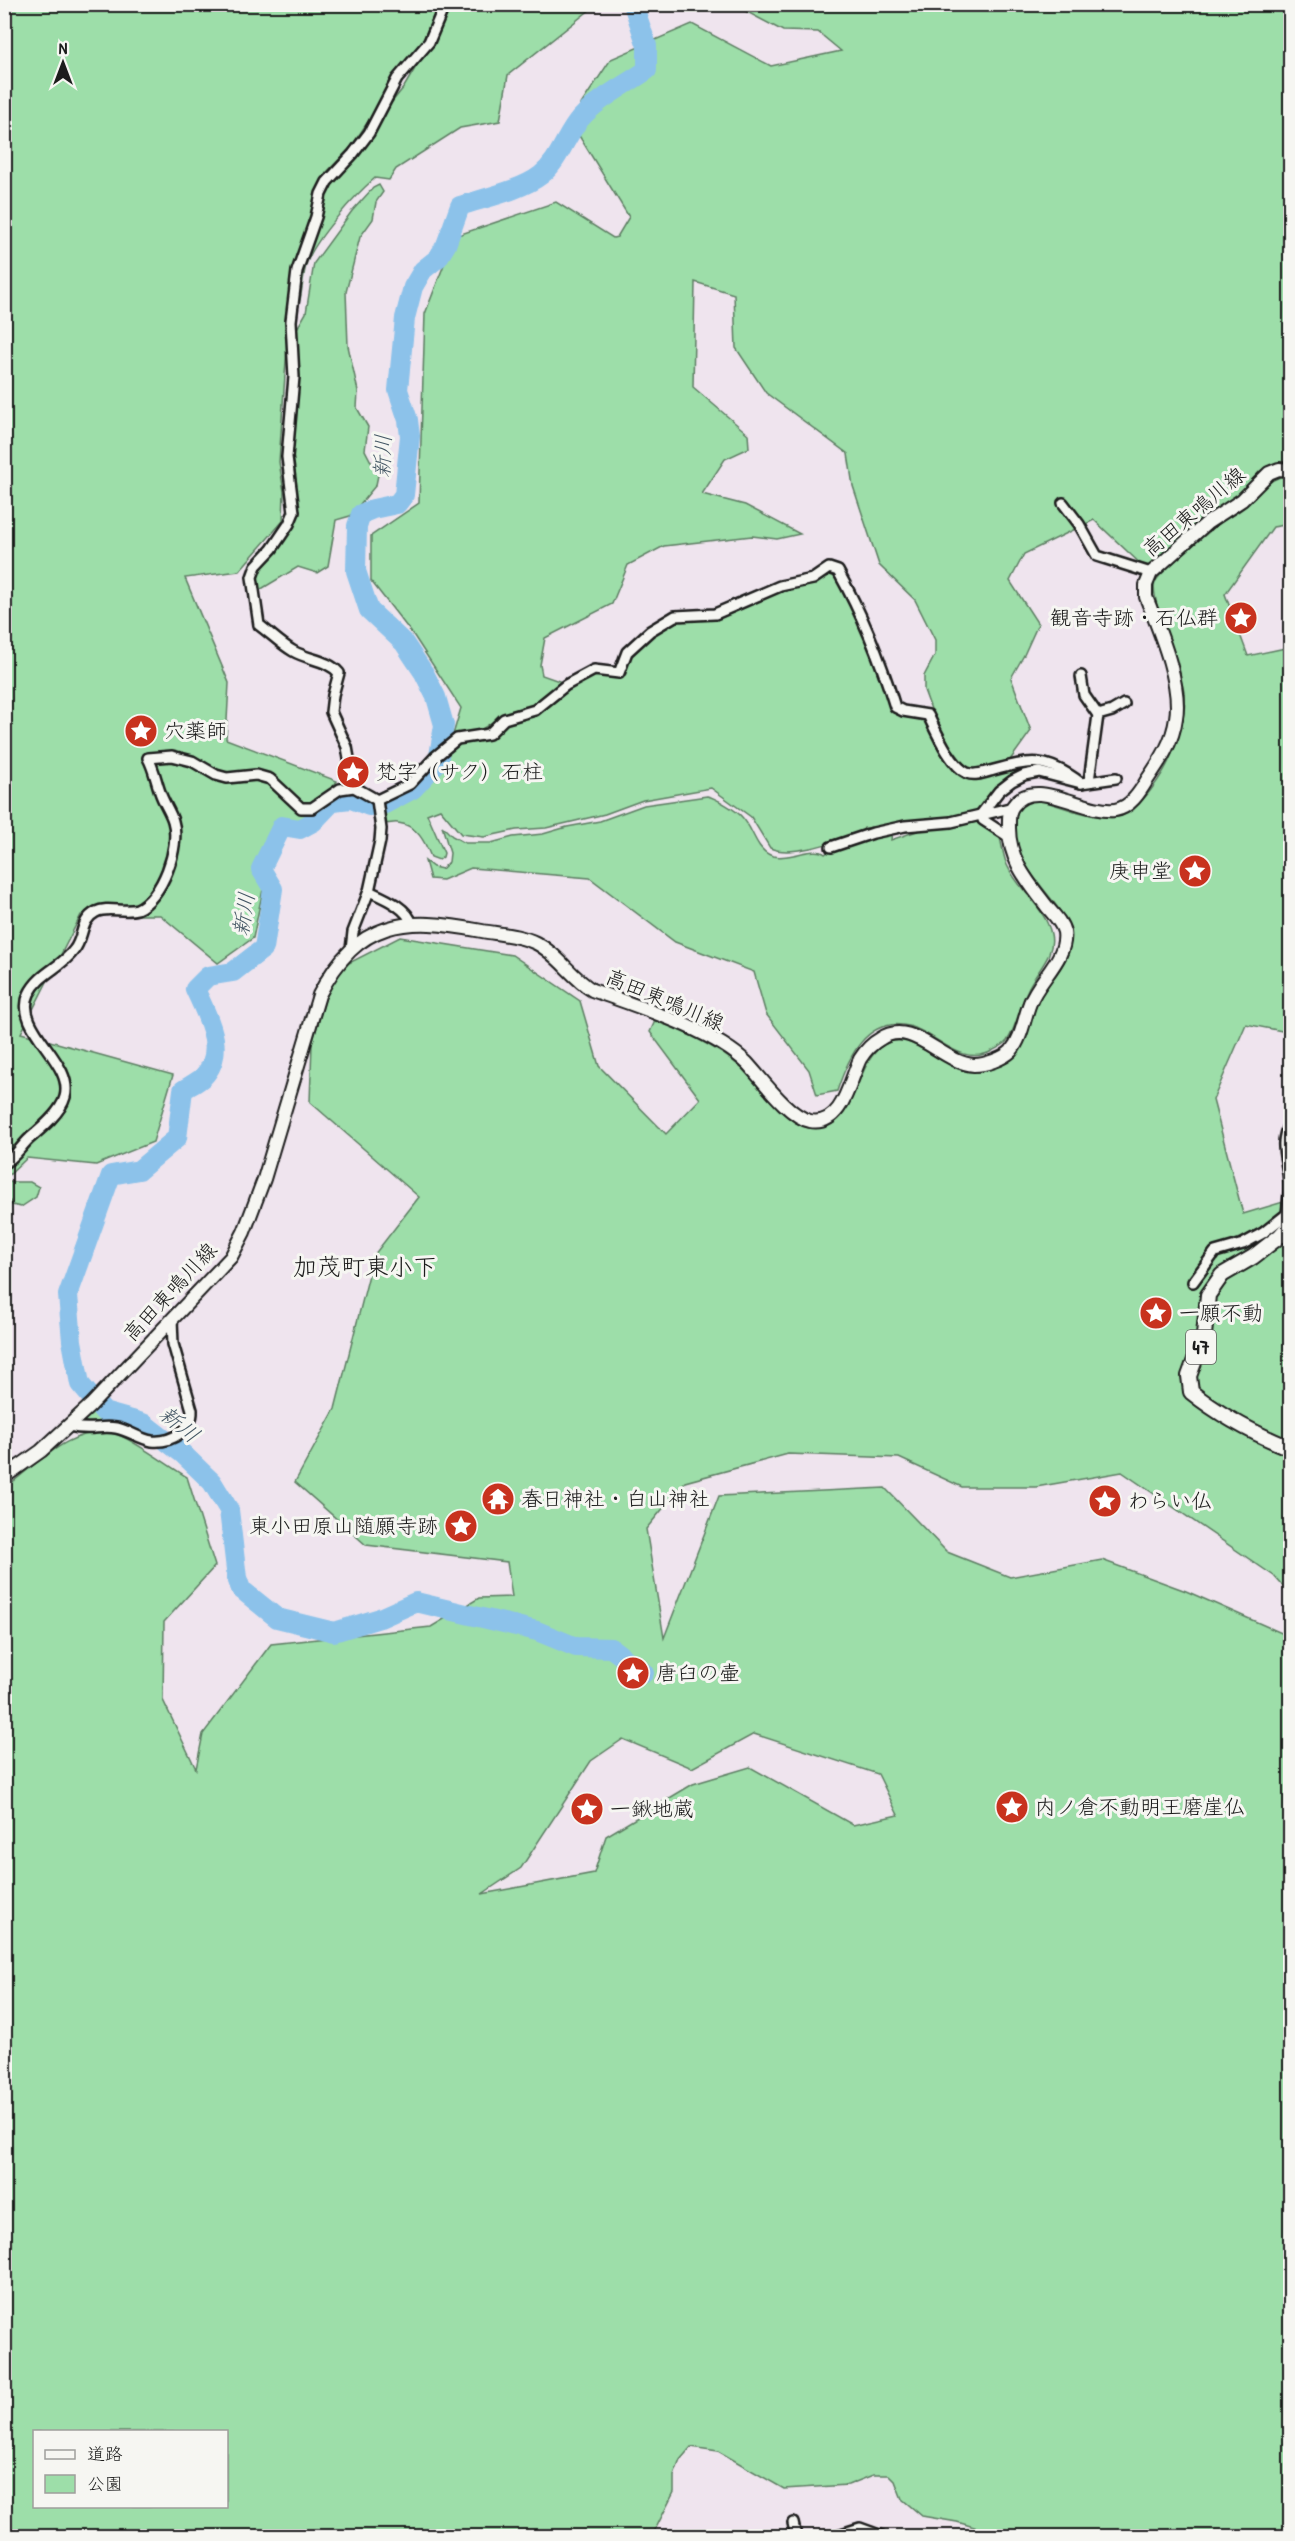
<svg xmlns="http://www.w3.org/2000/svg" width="1295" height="2541" font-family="'Patrick Hand','Klee One',sans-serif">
	<rect width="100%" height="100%" fill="#efe4ee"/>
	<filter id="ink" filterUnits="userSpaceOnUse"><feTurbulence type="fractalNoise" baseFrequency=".0167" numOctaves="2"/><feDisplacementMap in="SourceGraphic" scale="12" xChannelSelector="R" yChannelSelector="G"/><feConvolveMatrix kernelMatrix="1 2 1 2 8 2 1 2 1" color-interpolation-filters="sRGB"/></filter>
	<g filter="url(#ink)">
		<g fill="#9ddea9" stroke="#5c7d62" stroke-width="1.5" fill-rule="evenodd">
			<path d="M5,5H438L420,47L399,83L377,108L351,147L326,173L316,197L297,258L289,317L279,462L284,492L283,521L239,571L185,578L229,683L226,739L337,781L308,826L277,821L253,938L218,963L160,915H81L21,1033L173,1075L153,1142L96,1165L27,1158L5,1179Z"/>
			<path d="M445,5H596L508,75L500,121L460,128L396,169L389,180L375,178C354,196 317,237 307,262C301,280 303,300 295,317L303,259L329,180L404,87L426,50Z"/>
			<path d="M734,5H1290V464H1272L1260,471L1238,496L1203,518L1146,569L1094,520L1024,554L1010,581L1038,624L1024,655L1011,678L1031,731L1010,760L975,769L967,768L939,731L924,690V676L935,655V640L915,600L879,565L853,486L848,454L766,393L736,348L734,294L695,282L693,387L748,434L749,448L725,459L702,494L745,505L800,534L777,539L752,536L664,546L628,565L612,604L545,638L540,665L542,675L562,682L536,705L505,714L479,731L457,734L452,738L461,708L414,636L371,581V536L419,503L425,314L455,236L556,202L613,238L617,237L629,217L570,121L611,59L692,24L771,66L841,51L818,32L783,31Z"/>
			<path d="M379,185L383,192L376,202L373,219L360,237L346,292L348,346L358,391L357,408L368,427L365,450L378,475L376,485L350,516L336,520L328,566L317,573L298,567L258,591L255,575L292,527L289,453L297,408L295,332L306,313L314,263L352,211L373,188Z"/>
			<path d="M1280,477L1290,478V524L1273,527L1225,594L1248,656L1290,647V1036L1287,1032L1246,1024L1213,1100L1243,1214L1290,1200V1594L1274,1576L1122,1472L1036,1487H962L899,1458L788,1454L685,1482L646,1529L664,1638L719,1496L885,1488L947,1552L1010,1577L1102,1560L1186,1591L1286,1635H1290V2536H1005L957,2522L922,2516L902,2499L895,2481L889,2475H873L848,2485L784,2489L718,2451L691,2447L680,2460L674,2476V2492L652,2536H5V1488C36,1465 74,1423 116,1434C129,1437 172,1468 187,1477L215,1566L164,1622L163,1700L196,1769L203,1734L271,1644L431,1627L479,1598L512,1597L507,1562L366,1545L295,1482L335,1409L374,1255L419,1197L310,1102L312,1044L326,997L336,977L349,963L400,937L512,955L580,1001L599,1066L666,1134L700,1099L650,1032L655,1021C681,1030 719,1048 739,1066C758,1082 784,1125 810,1128C859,1134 852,1062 885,1044C919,1025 950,1092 1002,1064C1008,1061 1014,1059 1018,1053C1027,1039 1030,1022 1036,1006C1044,985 1066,969 1070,946C1077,902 1003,873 1016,816C1018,808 1026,801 1034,800C1042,799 1051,804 1059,806C1073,811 1107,821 1121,816C1141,809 1164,774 1172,754C1180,735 1187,713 1184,692C1180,669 1149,598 1155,582C1159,573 1214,527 1226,519C1233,515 1241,511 1247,505C1259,495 1265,482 1280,477ZM754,1734L878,1774L898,1815L853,1825L750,1767L693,1784L606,1836L594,1873L482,1894L521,1868L591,1761L623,1739L692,1768ZM34,2432H226V2506H34Z"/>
			<path d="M829,572C851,582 884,686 894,713L924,719L959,772L1036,765L1054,770L1035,769L981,809C944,823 903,824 864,828L861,833C838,840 793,858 770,848L751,817L711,788L643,800L605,814L546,828L516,830L484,837L461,834L440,809L427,814L444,853L443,857L439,860L431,857C425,842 417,825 398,823C392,822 389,825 383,823L382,802L457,743L494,736L508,723L540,711L563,691L595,674L616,678L626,674L630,653L669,621L718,616L771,591Z"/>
			<path d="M707,796C716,798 736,810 742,817C753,828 755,848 770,855C785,862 814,845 825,854L832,849L892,832L891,840L926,828L977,819L985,827L999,834C1002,844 1003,856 1007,865C1018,890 1045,907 1051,934C1056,956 1035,972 1027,991C1019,1007 1017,1027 1007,1041C1003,1046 997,1048 992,1051C961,1068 937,1033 909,1026C866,1016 848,1058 837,1091L817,1095L809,1070L766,1014L754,972L675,942L590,878L471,868L443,880L430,879L425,861L433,867L442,869L449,862L450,853L442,826L452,836L465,843H491L513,837L543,834L567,827L600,821L644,805Z"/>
			<path d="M4,1182H30L39,1187L36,1197L21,1207L12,1205L10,1201L5,1200Z"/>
			<path d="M102,1401C117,1413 157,1408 162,1433L142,1431L112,1422L79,1425Z"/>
		</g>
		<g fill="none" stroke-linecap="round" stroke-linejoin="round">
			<path stroke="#8cc2ea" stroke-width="20" d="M633,4L647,46V70C624,86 599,98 580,119C565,136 560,160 541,175C522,190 484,198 460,206L446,245L438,258L423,270L413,287L405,318L398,390L408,420L410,436L404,495L397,504L373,509L361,514L357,526L356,571L369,610L404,643L424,673L436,697L444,725L438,762L413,789L385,804L369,806L351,799L333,801L313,822L300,829L282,826L261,869L273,889L264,948L233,972L208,976L195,989C207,1016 228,1051 203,1077C198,1082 189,1086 183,1090L177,1138L139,1170L111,1175L68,1295L72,1341L80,1384L104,1412L143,1423L183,1454L212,1482L229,1510L237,1578L241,1589L277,1618L334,1632L380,1618L416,1602L537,1631L576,1647L611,1648L644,1673"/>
			<g stroke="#1c1c1c" stroke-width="14">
				<g id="street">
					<path d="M1063,503L1079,524L1097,556L1151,573"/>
					<path d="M1081,676L1084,695L1098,715"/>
					<path d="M1089,781L1098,715L1112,711L1124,704"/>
					<path d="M354,787L347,747L331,712L333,695L339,673C328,660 309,660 293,651C281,644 270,633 259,625L252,577L256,566L272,549L289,524L294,512L287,457L294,377L291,321L297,271L316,217L321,194L327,182L353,154L369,133L397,79L429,42L445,4"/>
					<path d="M1009,837L983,820L982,813L999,791L1012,781L1024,775L1039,772L1081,783L1116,778"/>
					<path d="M831,847L873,833L905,826L951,822L1010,808"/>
					<path d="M369,891C384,898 407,907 412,924"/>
					<path d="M351,950L353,932L369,891L380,841L381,829L377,800"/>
					<path d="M4,1163C16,1157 20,1147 30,1138C42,1128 61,1112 65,1097C75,1062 13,1029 29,994C39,973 61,968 74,950C84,938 80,920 96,912C107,906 124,913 137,909C162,899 181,846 173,821C170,811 163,802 160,792C156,781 154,769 148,758L172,756L192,761L216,775L227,778L256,775L270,779L301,808H312L340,789L354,787L377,800L410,784L435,757L457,739L489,734L504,719L535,710L566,685L594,670L619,673L627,652L650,631L675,616L715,614L780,586L813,579L829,568L838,571C862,614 881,661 895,707L903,711L928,715C936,731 950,765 967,773C974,776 983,773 990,771C1031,760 1045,756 1081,783"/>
					<path d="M1193,1282L1215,1252L1243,1244L1263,1233L1287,1214C1288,1203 1290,1192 1289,1181C1287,1157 1278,1145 1290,1122"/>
					<path d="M69,1426C90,1432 99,1425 116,1428C128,1430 140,1439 152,1441C171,1443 193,1430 192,1410L173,1344L172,1319"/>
					<path d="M793,2523L796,2536"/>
					<path d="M835,2536L860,2528L882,2536"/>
				</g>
			</g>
			<g stroke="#1c1c1c" stroke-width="16">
				<path id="secondary" d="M4,1477L41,1451L91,1405L231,1257L244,1232L264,1179L319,995C358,919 405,916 482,931C499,934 520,935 536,943C558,954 571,977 592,990C636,1006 714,1030 747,1063C762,1079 788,1116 810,1121C843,1127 850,1079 860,1059C865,1051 871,1044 880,1039C912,1017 941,1063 974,1065C985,1065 1003,1059 1011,1051C1022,1038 1024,1018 1030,1003C1038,980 1068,958 1064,932C1062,923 1054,915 1048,908C1029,883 1009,861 1009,828C1009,820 1008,812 1013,806C1034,775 1084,814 1115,810C1130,808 1140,792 1147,780C1160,761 1173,742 1176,718C1182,683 1159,630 1146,597V585L1151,573L1207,523L1242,500L1269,473L1279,469L1290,470"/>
			</g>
			<g stroke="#1c1c1c" stroke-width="18">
				<path id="primary" d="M1290,1225L1280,1236L1253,1257L1222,1275L1208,1295L1204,1335L1189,1376L1191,1392C1221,1416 1255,1434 1290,1448"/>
			</g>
			<use href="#street" stroke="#f6f6f2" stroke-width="9"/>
			<use href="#secondary" stroke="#f6f6f2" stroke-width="12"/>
			<use href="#primary" stroke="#f6f6f2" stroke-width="14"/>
		</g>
	</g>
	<defs>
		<g id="sight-disc" transform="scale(1.725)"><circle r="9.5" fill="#c8321e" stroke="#f6f6f2"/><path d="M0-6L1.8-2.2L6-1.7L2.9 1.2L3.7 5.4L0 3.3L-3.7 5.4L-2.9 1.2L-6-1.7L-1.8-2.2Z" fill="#fff"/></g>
		<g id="temple-disc" transform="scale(1.725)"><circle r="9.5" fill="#c8321e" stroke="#f6f6f2"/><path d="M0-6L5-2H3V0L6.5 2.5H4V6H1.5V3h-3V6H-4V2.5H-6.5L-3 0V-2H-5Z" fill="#fff"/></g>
	</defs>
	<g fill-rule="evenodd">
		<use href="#sight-disc" x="1241" y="618"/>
		<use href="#sight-disc" x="141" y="731"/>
		<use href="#sight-disc" x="353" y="772"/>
		<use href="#sight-disc" x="1195" y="871"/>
		<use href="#sight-disc" x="1156" y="1313"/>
		<use href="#temple-disc" x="498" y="1499"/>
		<use href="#sight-disc" x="1105" y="1501"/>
		<use href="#sight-disc" x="461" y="1526"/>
		<use href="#sight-disc" x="633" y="1673"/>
		<use href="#sight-disc" x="1012" y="1807"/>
		<use href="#sight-disc" x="587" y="1809"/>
	</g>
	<g text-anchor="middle" stroke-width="6" stroke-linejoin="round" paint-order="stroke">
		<rect fill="#f6f6f2" stroke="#5d5d5c" stroke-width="1.5" x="1186" y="1330" width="30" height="34" rx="4.5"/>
		<g font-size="20" font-weight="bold" fill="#1c1c1c">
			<text x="1201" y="1354">47</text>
		</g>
		<g font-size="21" fill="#1c1c1c" stroke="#f6f6f2">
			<text transform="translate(1194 512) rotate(-40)" y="7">高田東鳴川線</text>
			<text transform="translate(665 1000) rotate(23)" y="7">高田東鳴川線</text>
			<text transform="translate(170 1292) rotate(-47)" y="7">高田東鳴川線</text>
		</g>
		<g font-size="21" fill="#1c1c1c" stroke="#f6f6f2" text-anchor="start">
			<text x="1218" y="625" text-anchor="end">観音寺跡・石仏群</text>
			<text x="164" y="738">穴薬師</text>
			<text x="376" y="779">梵字（サク）石柱</text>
			<text x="1172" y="878" text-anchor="end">庚申堂</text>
			<text x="1179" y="1320">一願不動</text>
			<text x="521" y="1506">春日神社・白山神社</text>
			<text x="1128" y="1508">わらい仏</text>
			<text x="438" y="1533" text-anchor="end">東小田原山随願寺跡</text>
			<text x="656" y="1680">唐臼の壷</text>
			<text x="1035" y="1814">内ノ倉不動明王磨崖仏</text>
			<text x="610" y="1816">一鍬地蔵</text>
		</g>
		<g font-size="22" font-style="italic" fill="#435664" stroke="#f6f6f2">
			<text transform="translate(382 456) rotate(-88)" y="8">新川</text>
			<text transform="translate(243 914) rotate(-81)" y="8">新川</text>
			<text transform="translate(180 1424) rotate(39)" y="8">新川</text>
		</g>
		<g font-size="24" fill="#1c1c1c" stroke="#f6f6f2">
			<text x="365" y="1275">加茂町東小下</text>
		</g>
	</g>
	<rect width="1295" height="2541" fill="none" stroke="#f6f6f2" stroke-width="24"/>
	<rect x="12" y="12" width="1271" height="2517" fill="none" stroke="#1c1c1c" stroke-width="2" filter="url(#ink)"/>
	<rect x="33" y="2430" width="195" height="78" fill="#f6f6f2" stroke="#9f9f9c" stroke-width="1.5"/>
	<rect x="45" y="2450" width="30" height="9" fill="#f6f6f2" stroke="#9f9f9c" stroke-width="1.5"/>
	<text x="87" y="2460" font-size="18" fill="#1c1c1c">道路</text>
	<rect x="45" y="2475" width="30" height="18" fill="#9ddea9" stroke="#9f9f9c" stroke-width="1.5"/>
	<text x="87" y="2490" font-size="18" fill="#1c1c1c">公園</text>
	<g transform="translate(63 63)" stroke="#f6f6f2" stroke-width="4.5" paint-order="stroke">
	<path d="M0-4.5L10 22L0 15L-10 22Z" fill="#1c1c1c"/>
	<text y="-9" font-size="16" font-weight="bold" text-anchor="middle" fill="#1c1c1c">N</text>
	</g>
</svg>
